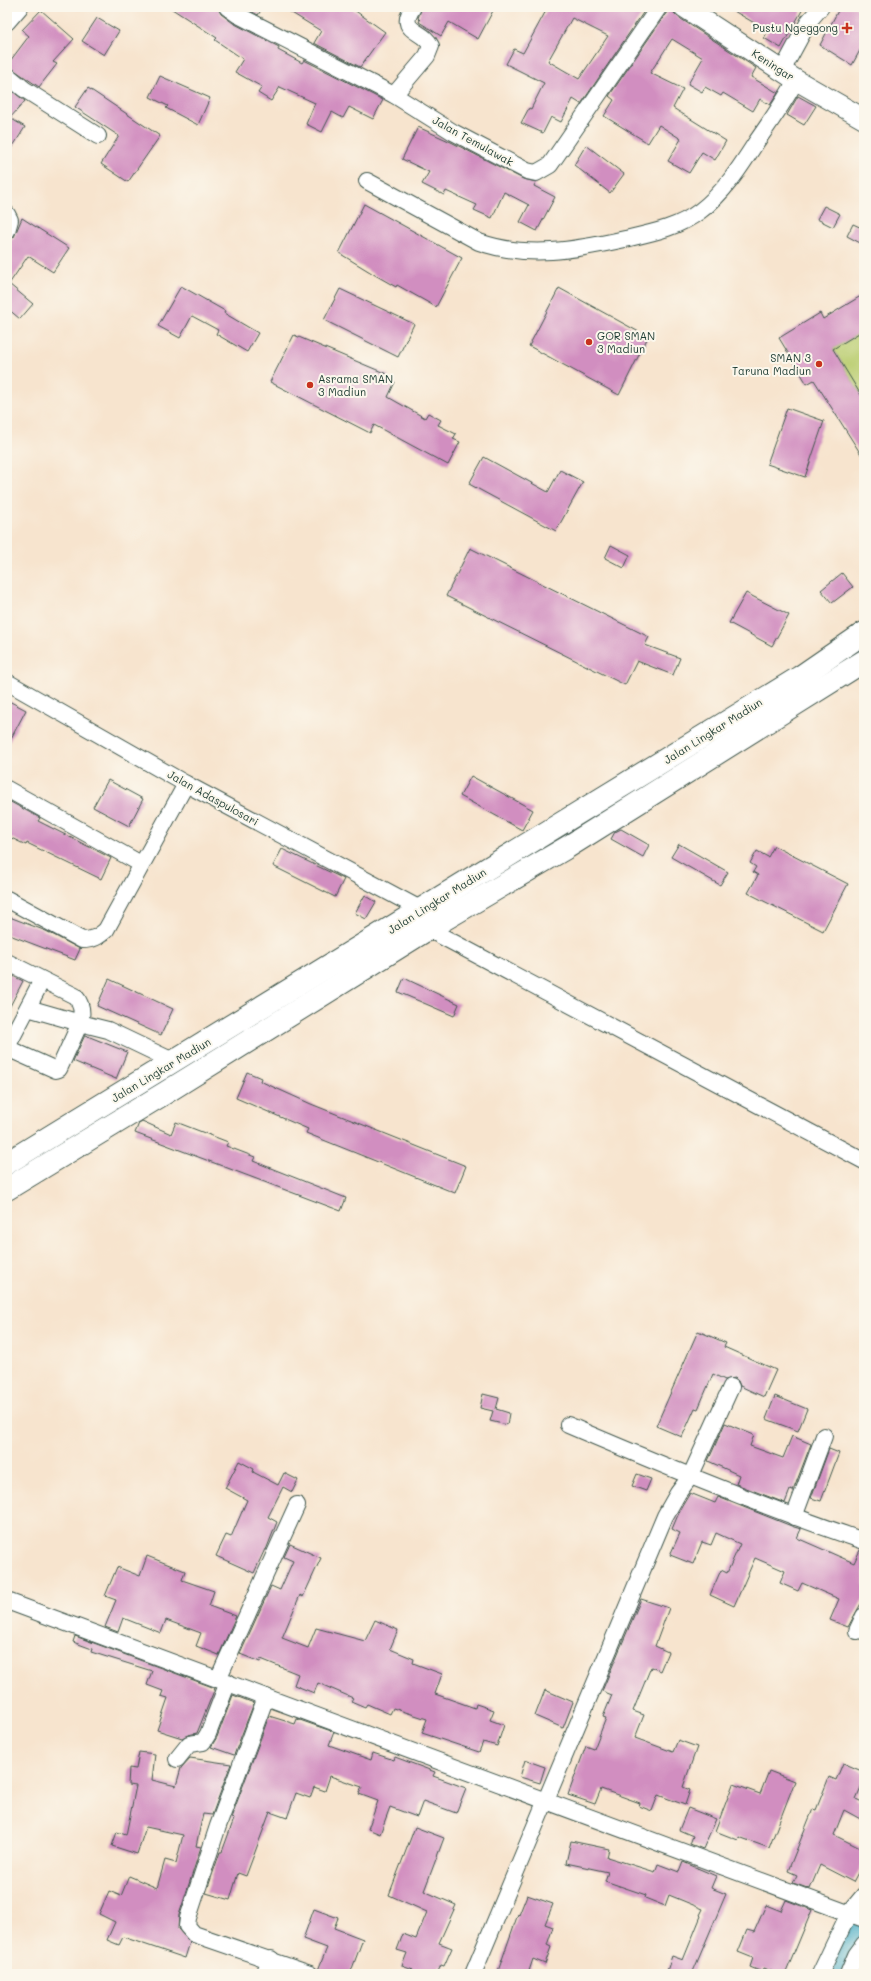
<svg xmlns="http://www.w3.org/2000/svg" width="871" height="1981" font-family="Mali,sans-serif">
	<rect width="100%" height="100%" fill="#fbf7ec"/>
	<filter id="ink" filterUnits="userSpaceOnUse"><feTurbulence type="fractalNoise" baseFrequency=".025" numOctaves="2"/><feDisplacementMap in="SourceGraphic" scale="8" xChannelSelector="R" yChannelSelector="G"/><feConvolveMatrix kernelMatrix="1 2 1 2 8 2 1 2 1" color-interpolation-filters="sRGB"/></filter>
	<filter id="wash" filterUnits="userSpaceOnUse"><feTurbulence type="fractalNoise" baseFrequency=".012" numOctaves="4" result="noise"/><feDisplacementMap in="SourceGraphic" scale="16" xChannelSelector="R" yChannelSelector="G"/><feGaussianBlur stdDeviation="0.9" result="paint"/><feColorMatrix in="noise" values="0 0 0 0 0 0 0 0 0 0 0 0 0 0 0 0 0 1.4 0 .05"/><feComposite in="paint" operator="in"/></filter>
	<g filter="url(#wash)">
		<rect width="100%" height="100%" fill="#f7e4ce"/>
		<path fill="#bacd70" stroke="#6c8552" d="M864,330V400L833,349Z"/>
		<g fill="none" stroke-linecap="round" stroke-linejoin="round">
			<path stroke="#46acc6" stroke-width="17" d="M832,1974L864,1915"/>
		</g>
		<g id="blocks">
			<g fill="#d18ec0" fill-rule="evenodd">
				<path d="M169,7H218L221,14L233,23L279,47L278,50L302,63L304,60L383,100L373,119L349,107L343,118L332,112L322,132L306,124L315,103L280,87L271,101L258,93L262,87L235,72L243,59L215,40L217,38Z"/>
				<path d="M243,7H263L258,15Z"/>
				<path d="M282,7H350L385,32L360,67L314,43L321,31Z"/>
				<path d="M422,7H495L478,39L449,22L441,36L419,22L420,20L418,18Z"/>
				<path d="M548,7H647L581,104L573,99L561,122L551,117L543,133L521,123L529,108L531,109L544,83L506,64L514,49L523,53ZM572,18L608,36L579,79L548,61Z"/>
				<path d="M668,7L678,17L756,68L751,77L778,93L770,105L760,99L753,111L723,93L721,96L705,87L702,92L688,84L703,58L672,39L650,73L683,89L673,108L726,141L715,160L702,152L689,173L668,161L681,139L659,125L648,143L604,116L614,100L609,96L667,12Z"/>
				<path d="M727,7H804L781,48L764,38L768,31Z"/>
				<path d="M840,7H855L864,12V43L852,65L820,45Z"/>
				<path d="M41,10L74,39L53,62L57,64L39,87L7,65L29,36L22,30Z"/>
				<path d="M97,18L119,31L104,55L82,41Z"/>
				<path d="M160,76L210,98L198,125L166,108L168,106L150,97Z"/>
				<path d="M7,87L25,101L10,118L25,127L7,156Z"/>
				<path d="M88,88L160,136L128,182L101,164L119,136L75,107Z"/>
				<path d="M798,96L816,106L804,125L787,115Z"/>
				<path d="M418,127L451,142L523,179L536,182L534,186L555,197L537,231L520,222L529,205L504,192L492,218L474,210L477,205L446,191L444,195L422,184L429,172L402,159Z"/>
				<path d="M586,145L624,174L610,193L574,165Z"/>
				<path d="M364,204L462,258L436,307L397,285L396,287L375,275L339,253Z"/>
				<path d="M824,206L840,214L833,227L817,219Z"/>
				<path d="M22,218L69,248L53,272L28,256L9,284L33,304L20,319L7,308V242L14,237Z"/>
				<path d="M853,224L864,229V245L847,236Z"/>
				<path d="M181,286L225,311L224,313L258,333L247,352L216,334L218,330L192,316L180,338L158,326Z"/>
				<path d="M559,288L648,337L619,395L529,346Z"/>
				<path d="M340,289L414,324L398,357L324,320Z"/>
				<path d="M864,294V330L833,349L864,400V459L814,380L807,384L779,338L820,313L823,319Z"/>
				<path d="M294,335L389,375L387,379L395,382L388,397L425,418L428,413L441,420L438,425L456,434L453,439L460,442L448,465L374,425L370,433L270,382Z"/>
				<path d="M787,408L824,421L805,477L767,464Z"/>
				<path d="M484,457L548,492L560,470L583,482L556,531L469,484Z"/>
				<path d="M611,545L630,555L624,568L605,558Z"/>
				<path d="M470,548L649,637L645,645L680,658L673,675L637,661L625,685L446,596Z"/>
				<path d="M842,573L853,587L832,603L821,590Z"/>
				<path d="M746,593L789,615L772,646L729,623Z"/>
				<path d="M7,700L26,710L7,746Z"/>
				<path d="M471,776L533,810L522,830L460,796Z"/>
				<path d="M108,780L143,799L129,826L93,807Z"/>
				<path d="M7,800L40,818L38,821L111,858L101,879L27,843L26,845L7,836Z"/>
				<path d="M621,829L649,845L643,857L611,839L615,832Z"/>
				<path d="M679,844L728,872L720,885L671,857Z"/>
				<path d="M774,846L848,884L823,931L748,893L758,875L753,872L756,867L750,863L757,851L768,857Z"/>
				<path d="M282,849L344,879L335,897L273,866Z"/>
				<path d="M365,895L376,902L366,919L355,913Z"/>
				<path d="M7,916L46,931L80,949L75,960L7,934Z"/>
				<path d="M7,973L23,981L7,1012Z"/>
				<path d="M404,978L459,1004L454,1016L398,992Z"/>
				<path d="M109,979L173,1009L161,1035L97,1006Z"/>
				<path d="M85,1035L127,1052L116,1079L73,1061Z"/>
				<path d="M247,1072L261,1078L260,1081L311,1104L466,1166L455,1193L306,1133L308,1129L236,1098Z"/>
				<path d="M142,1121L171,1134L176,1122L228,1142L226,1146L255,1157L253,1161L346,1198L341,1211L135,1133L139,1123Z"/>
				<path d="M698,1331L726,1343L724,1347L776,1370L764,1397L740,1386L738,1381L735,1378L725,1380L713,1374L698,1409L695,1408L682,1437L656,1426Z"/>
				<path d="M483,1394L499,1398L496,1409L509,1413L507,1425L490,1421L493,1411L480,1408Z"/>
				<path d="M775,1396L807,1409L798,1431L766,1419Z"/>
				<path d="M725,1423L754,1435L750,1446L783,1458L792,1436L811,1444L793,1491L790,1490L785,1503L736,1484L739,1475L708,1461Z"/>
				<path d="M829,1449L839,1453L821,1501L811,1498Z"/>
				<path d="M239,1461L254,1469L253,1472L278,1485L284,1473L298,1480L292,1492L283,1487L268,1517L277,1522L266,1550L265,1549L254,1573L216,1556L226,1535L231,1537L247,1500L225,1488Z"/>
				<path d="M637,1474L651,1479L646,1491L632,1486Z"/>
				<path d="M690,1493L715,1503L718,1497L794,1527L801,1529L797,1538L854,1563L860,1550H864V1598L848,1627L830,1620L839,1599L802,1583L798,1591L780,1583L785,1571L755,1558L734,1606L710,1595L721,1570L727,1573L740,1544L716,1533L711,1545L702,1542L693,1564L670,1555L680,1533L672,1529L681,1508Z"/>
				<path d="M290,1544L321,1558L303,1597L300,1595L282,1638L308,1648L316,1628L365,1641L375,1620L398,1630L390,1649L414,1659L413,1663L442,1674L435,1694L475,1708L476,1704L494,1710L490,1720L504,1725L497,1746L483,1742L479,1752L422,1733L427,1719L393,1708L390,1714L367,1704L365,1707L351,1701L353,1698L318,1683L314,1693L294,1685L298,1674L261,1659L260,1662L240,1654L271,1586L280,1590L293,1561L284,1557Z"/>
				<path d="M147,1556L185,1571L182,1580L214,1591L209,1606L236,1616L219,1655L196,1646L201,1633L166,1620L161,1633L123,1618L118,1632L105,1627L116,1600L105,1596L117,1567L140,1576Z"/>
				<path d="M641,1599L669,1608L655,1646L668,1652L660,1671L651,1667L633,1711L644,1715L635,1738L673,1752L678,1740L697,1747L683,1787L690,1790L685,1805L658,1795L652,1811L639,1806L640,1803L601,1789L595,1804L568,1795L586,1746L594,1749L606,1718L603,1717L612,1695L602,1691Z"/>
				<path d="M75,1636L215,1688L197,1733L188,1735L182,1738L157,1730L168,1698L161,1696L163,1691L147,1685L152,1671L91,1652L92,1649L73,1642Z"/>
				<path d="M545,1690L573,1702L563,1728L535,1716Z"/>
				<path d="M233,1695L254,1703L234,1755L211,1747L217,1737Z"/>
				<path d="M269,1716L295,1724L297,1719L334,1732L329,1745L371,1760L373,1753L394,1760L395,1757L435,1772L433,1776L466,1788L456,1813L423,1801L417,1817L390,1807L380,1834L368,1829L378,1801L359,1794L362,1787L330,1776L325,1791L314,1787L310,1798L296,1793L287,1818L270,1812L246,1876L238,1873L230,1900L206,1893L220,1852H222L234,1819L231,1818Z"/>
				<path d="M139,1752L155,1754L152,1780L176,1786L181,1768L190,1758L231,1764L212,1815L203,1814L196,1846L201,1847L179,1915L178,1929L190,1942L185,1958L123,1937L119,1945L107,1940L115,1922L99,1914L109,1891L121,1896L129,1876L157,1888L165,1860L176,1863L183,1835L146,1827L137,1854L112,1846L117,1832L126,1835L136,1786L128,1785L129,1768L136,1769Z"/>
				<path d="M525,1760L545,1767L540,1783L520,1777Z"/>
				<path d="M843,1763L864,1772V1780L856,1799L864,1803V1821L844,1810L834,1835L864,1850V1861L853,1882L820,1865L810,1889L793,1883L797,1875L788,1871L813,1809L816,1810L829,1777L836,1780Z"/>
				<path d="M769,1771L795,1781L769,1848L739,1837L738,1840L715,1831L733,1784L760,1794Z"/>
				<path d="M688,1808L716,1819L703,1849L690,1844L693,1836L679,1830Z"/>
				<path d="M415,1827L444,1838L424,1891L456,1905L439,1943L452,1948L444,1966L441,1965L437,1974H411L413,1970L402,1966L407,1953L397,1950L403,1934L416,1939L427,1912L389,1895Z"/>
				<path d="M571,1841L609,1849L607,1857L655,1872L658,1864L679,1872L683,1862L716,1876L711,1888L726,1894L692,1974H666L672,1956L683,1960L701,1916L700,1915L703,1909L669,1895L665,1906L645,1898L646,1895L605,1881L608,1872L566,1863Z"/>
				<path d="M527,1895L553,1904L545,1924L553,1927L547,1945L551,1947L545,1964L533,1959L528,1974H497L518,1914L519,1915Z"/>
				<path d="M786,1900L812,1910L787,1970L785,1974H779L763,1968L762,1972L750,1967L753,1958L738,1952L747,1930L754,1932L766,1905L781,1911Z"/>
				<path d="M314,1909L338,1918L334,1928L363,1939L350,1974H319L318,1970L327,1948L303,1939Z"/>
			</g>
		</g>
	</g>
	<g filter="url(#ink)">
		<use href="#blocks" fill-opacity="0" stroke="#3f564b" stroke-width="1"/>
		<g fill="none" stroke-linecap="round" stroke-linejoin="round">
			<g stroke="#3f564b" stroke-width="18">
				<g id="minor">
					<path d="M227,7L238,15L394,95L453,132L527,171L536,173L550,165L659,7"/>
					<path d="M7,22L20,7"/>
					<path d="M782,71L809,21L821,7"/>
					<path d="M7,75L24,89L98,136"/>
					<path d="M394,95L427,56L431,46C424,29 396,33 413,7"/>
					<path d="M367,181L479,242C527,259 576,250 625,239C651,233 678,228 700,211C724,193 741,166 757,141C771,121 785,101 796,80"/>
					<path d="M7,214L10,220L7,231"/>
					<path d="M7,682L186,784L422,910"/>
					<path d="M7,789L141,864"/>
					<path d="M7,899L82,940C93,940 98,937 106,930L186,784"/>
					<path d="M428,929L864,1161"/>
					<path d="M7,962L75,996C82,1004 83,1012 80,1023L28,1008"/>
					<path d="M7,1047L42,980"/>
					<path d="M7,1048L56,1070L59,1069L80,1023L108,1030L175,1062"/>
					<path d="M568,1425C666,1467 763,1507 864,1541"/>
					<path d="M794,1517L824,1436"/>
					<path d="M7,1601L864,1919"/>
					<path d="M857,1631L864,1616"/>
					<path d="M218,1679L297,1505"/>
					<path d="M266,1697L218,1826L188,1918L187,1926L194,1934L310,1974"/>
					<path d="M177,1759L189,1744L203,1742L208,1734L228,1682"/>
					<path d="M264,1974L271,1959"/>
					<path d="M473,1974L665,1516L678,1493L690,1477L731,1387"/>
					<path d="M820,1974L849,1913L864,1895"/>
					<path d="M848,1974L856,1955L864,1944"/>
				</g>
			</g>
			<g stroke="#3f564b" stroke-width="22">
				<path id="tertiary" d="M684,7L796,80L864,119"/>
			</g>
			<g stroke="#3f564b" stroke-width="24">
				<g id="secondary">
					<path d="M7,1163L800,677L864,633"/>
					<path d="M7,1189L165,1093L428,929L566,848L864,661"/>
				</g>
			</g>
			<use href="#minor" stroke="#fff" stroke-width="16"/>
			<use href="#tertiary" stroke="#fff" stroke-width="20"/>
			<use href="#secondary" stroke="#fff" stroke-width="22"/>
		</g>
	</g>
	<g fill="#c8321e" stroke="#fbf7ec" stroke-width="1.5">
		<path d="M845 22h4v4h4v4h-4v4h-4v-4h-4v-4h4z"/>
		<circle cx="589" cy="342" r="4"/>
		<circle cx="819" cy="364" r="4"/>
		<circle cx="310" cy="385" r="4"/>
	</g>
	<g text-anchor="middle" stroke-width="4" stroke-linejoin="round" paint-order="stroke">
		<g font-size="11" fill="#1f3d34" stroke="#fbf7ec" text-anchor="end">
			<text x="838" y="32">Pustu Ngeggong</text>
			<text x="597" y="340" text-anchor="start">GOR SMAN<tspan x="597" dy="13">3 Madiun</tspan></text>
			<text x="811" y="362">SMAN 3<tspan x="811" dy="13">Taruna Madiun</tspan></text>
			<text x="318" y="383" text-anchor="start">Asrama SMAN<tspan x="318" dy="13">3 Madiun</tspan></text>
		</g>
		<g font-size="11" fill="#1f3d34" stroke="#fbf7ec">
			<text transform="translate(773 65) rotate(33)" y="4">Keningar</text>
			<text transform="translate(473 141) rotate(29)" y="4">Jalan Temulawak</text>
			<text transform="translate(713 731) rotate(-32)" y="4">Jalan Lingkar Madiun</text>
			<text transform="translate(213 798) rotate(29)" y="4">Jalan Adaspulosari</text>
			<text transform="translate(437 901) rotate(-32)" y="4">Jalan Lingkar Madiun</text>
			<text transform="translate(161 1070) rotate(-31)" y="4">Jalan Lingkar Madiun</text>
		</g>
	</g>
	<rect width="871" height="1981" fill="none" stroke="#fbf7ec" stroke-width="24"/>
</svg>
